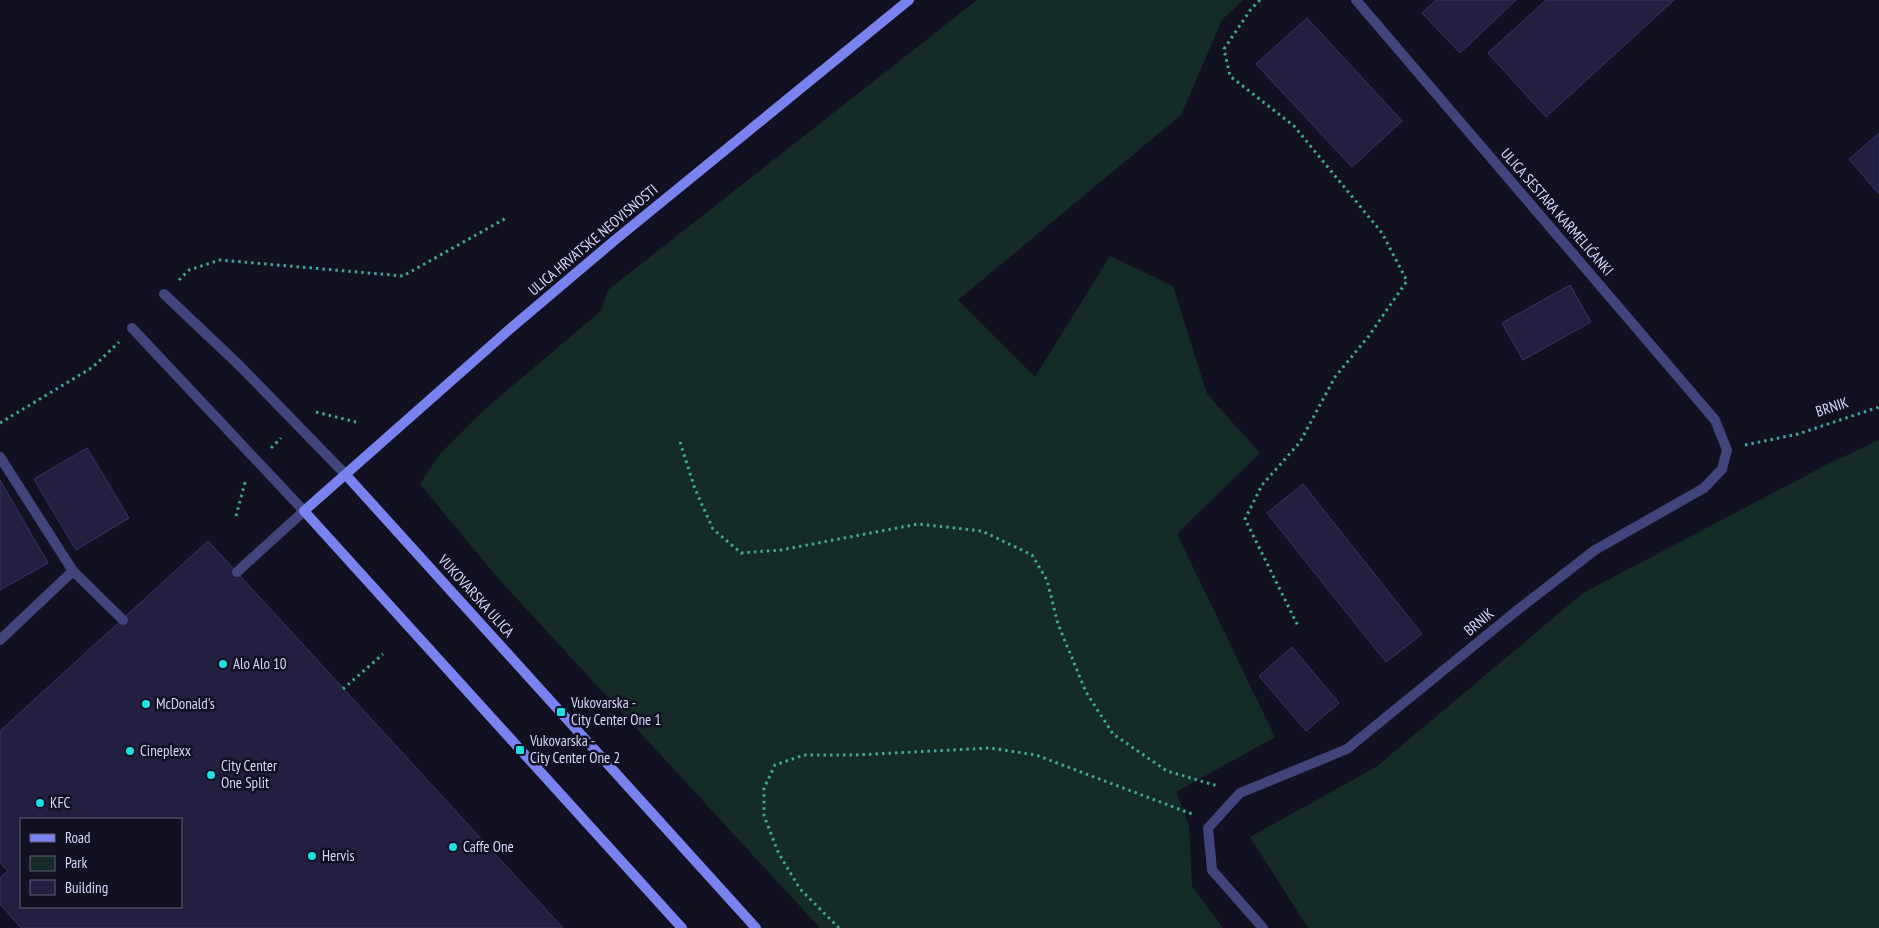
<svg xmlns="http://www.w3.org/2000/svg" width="1879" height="928" font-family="'PT Sans Narrow',sans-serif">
	<rect width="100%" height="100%" fill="#121122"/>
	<g fill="#152b28">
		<path d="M977,0H1243L1222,20L1181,115L958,300L1035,377L1110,256L1173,286L1207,394L1260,453L1177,534L1275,737L1176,792L1189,825L1192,886L1223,928H820L497,577L420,484L440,454L485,409L601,311L608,290Z"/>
		<path d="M1879,440V928H1308L1250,837L1376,767L1583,593L1828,464Z"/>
	</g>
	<g fill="#231f41" stroke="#39346a" fill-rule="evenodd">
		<path d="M1436,0H1516L1460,53L1422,13Z"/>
		<path d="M1546,0H1674L1546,117L1488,53Z"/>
		<path d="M1307,18L1402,121L1352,167L1256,64Z"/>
		<path d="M1879,133V194L1849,159Z"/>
		<path d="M1570,285L1591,322L1523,360L1502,323Z"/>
		<path d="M87,448L129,518L76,550L34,479Z"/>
		<path d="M0,480L48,563L0,590Z"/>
		<path d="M1303,484L1422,634L1386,662L1267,513Z"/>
		<path d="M208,541L563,928H21L0,904V878L8,871L0,863V731ZM21,819H181V907H21Z"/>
		<path d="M1292,647L1339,703L1306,731L1259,676Z"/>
	</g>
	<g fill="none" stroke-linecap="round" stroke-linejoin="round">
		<g stroke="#3da897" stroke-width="3" stroke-dasharray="2.5 4" stroke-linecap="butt">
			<path d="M1260,0L1251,9L1224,49L1230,76L1294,126L1382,233L1407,281L1368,337L1335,377L1300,442L1262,485L1245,519L1298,626"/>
			<path d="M179,280L189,270L220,260L403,276L508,217"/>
			<path d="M316,412L356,422"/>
			<path d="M0,423L93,367L119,342"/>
			<path d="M680,442L695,489L713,529L741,553L781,550L918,524L982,531L1032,555L1047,580L1058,624L1086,692L1113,734L1167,771L1218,786"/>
			<path d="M1745,445L1798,434L1879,407"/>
			<path d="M271,448L281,438"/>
			<path d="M236,516L246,479"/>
			<path d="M343,689L383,654"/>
			<path d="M839,928L800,889L779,854L764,816V788L775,765L804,755H855L990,748L1036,755L1192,814"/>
		</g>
		<g stroke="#41457c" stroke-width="10">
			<path d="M164,294L240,366L346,475"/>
			<path d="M132,328L304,511L237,572"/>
			<path d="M0,457L73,571L123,620"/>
			<path d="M0,640L73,571"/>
		</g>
		<path stroke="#41457c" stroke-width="10" d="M1263,928L1212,870L1208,828L1240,793L1347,749L1515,612L1595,550L1704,488L1722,469L1727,450L1715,420L1356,0"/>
		<g stroke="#7982ef" stroke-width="10">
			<path d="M346,475L756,928"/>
			<path d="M682,928L304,511L511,328L615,240L909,0"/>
		</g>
	</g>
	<g fill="#1be1e2" stroke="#121122" stroke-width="2">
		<circle cx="223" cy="664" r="5"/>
		<circle cx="146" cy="704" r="5"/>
		<rect x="556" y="707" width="10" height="10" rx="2.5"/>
		<rect x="515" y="745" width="10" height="10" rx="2.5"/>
		<circle cx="130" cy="751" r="5"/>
		<circle cx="211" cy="775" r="5"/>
		<circle cx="40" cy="803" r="5"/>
		<circle cx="453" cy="847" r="5"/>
		<circle cx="312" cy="856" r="5"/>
	</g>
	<g text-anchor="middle" stroke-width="5" stroke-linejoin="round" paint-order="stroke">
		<g font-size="15" fill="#d7d7fa" stroke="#121122">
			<text transform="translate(1557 212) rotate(49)" y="5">ULICA SESTARA KARMELIĆANKI</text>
			<text transform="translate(593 240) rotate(-40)" y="5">ULICA HRVATSKE NEOVISNOSTI</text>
			<text transform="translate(1832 407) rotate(-18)" y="5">BRNIK</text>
			<text transform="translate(476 596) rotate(48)" y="5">VUKOVARSKA ULICA</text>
			<text transform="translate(1479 622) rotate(-40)" y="5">BRNIK</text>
		</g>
		<g font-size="15" fill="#d7d7fa" stroke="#121122" text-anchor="start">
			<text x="233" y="669">Alo Alo 10</text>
			<text x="571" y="708">Vukovarska -<tspan x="571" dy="17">City Center One 1</tspan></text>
			<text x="156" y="709">McDonald's</text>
			<text x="530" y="746">Vukovarska -<tspan x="530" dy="17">City Center One 2</tspan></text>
			<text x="140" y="756">Cineplexx</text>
			<text x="221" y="771">City Center<tspan x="221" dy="17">One Split</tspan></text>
			<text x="50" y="808">KFC</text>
			<text x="463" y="852">Caffe One</text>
			<text x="322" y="861">Hervis</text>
		</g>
	</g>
	<rect x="20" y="818" width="162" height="90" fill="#121122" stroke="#616078"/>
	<rect x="30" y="834" width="25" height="8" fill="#7982ef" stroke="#616078"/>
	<text x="65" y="843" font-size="15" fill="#d7d7fa">Road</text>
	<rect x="30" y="856" width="25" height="15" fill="#152b28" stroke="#616078"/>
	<text x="65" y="868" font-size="15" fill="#d7d7fa">Park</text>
	<rect x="30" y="880" width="25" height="15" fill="#231f41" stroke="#616078"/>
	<text x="65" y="893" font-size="15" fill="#d7d7fa">Building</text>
</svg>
